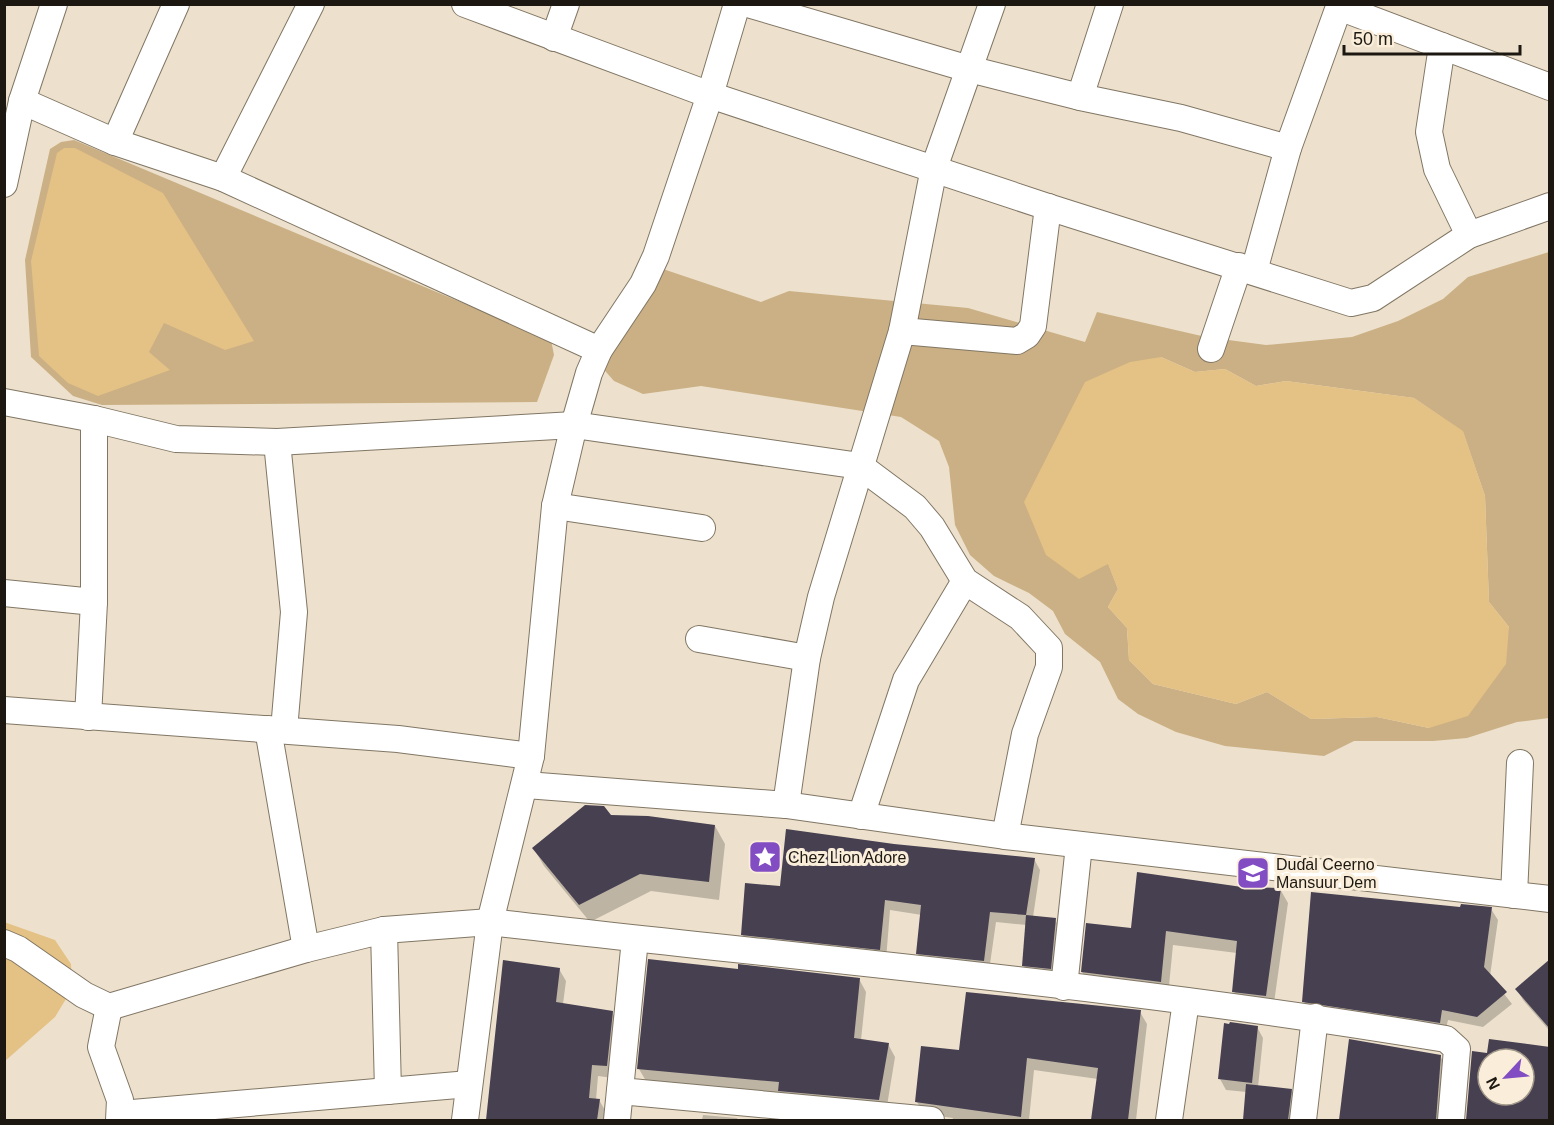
<svg xmlns="http://www.w3.org/2000/svg" width="1554" height="1125" font-family="Arial,sans-serif">
	<rect width="100%" height="100%" fill="#ede1cd"/>
	<g fill="#cab084" fill-rule="evenodd">
		<path d="M74,140L551,340L554,355L537,402L102,405L73,396L31,357L25,260L50,149L61,142Z"/>
		<path d="M1549,252V718L1517,722L1467,738L1433,741H1354L1324,756L1225,746L1176,732L1138,714L1118,699L1100,662L1065,634L1053,611L1029,593L994,576L970,555L955,525L949,467L939,441L901,417L701,386L643,394L614,381L599,364L660,268L761,302L789,291L968,308L1085,342L1097,312L1206,337L1266,345L1352,337L1398,321L1443,299L1468,277ZM1161,357L1195,372L1225,369L1256,386L1286,381L1414,398L1463,432L1485,496L1489,602L1509,627L1429,728L1377,717L1311,719L1267,692L1236,704L1153,684L1129,660L1127,628L1108,607L1118,589L1108,563Z"/>
	</g>
	<g fill="#e4c184">
		<path d="M64,148H75L163,193L254,341L225,350L164,323L149,352L170,370L98,396L68,383L39,356L31,261L57,153Z"/>
		<path d="M1161,357L1195,372L1225,369L1256,386L1286,381L1414,398L1463,431L1485,496L1489,602L1509,627L1506,664L1468,716L1429,728L1377,717L1311,719L1267,692L1236,704L1153,684L1129,660L1127,628L1108,607L1118,589L1108,564L1079,579L1046,555L1024,502L1085,382L1130,362Z"/>
		<path d="M4,922L55,940L71,964L72,989L55,1017L5,1061Z"/>
	</g>
	<g fill="#0003" fill-rule="evenodd">
		<path d="M610,816L715,826L725,844L719,900L651,891L590,922L544,866L534,849Z"/>
		<path d="M894,845L1034,859L1040,870L1033,917L1055,920L1062,931L1056,979L1029,976L1023,965L1027,925L996,922L989,971L924,964L917,953L922,915L890,910L886,960L748,945L742,934L781,888Z"/>
		<path d="M1280,889L1288,903L1273,1010L1242,1005L1234,991L1237,953L1173,945L1168,996L1090,986L1082,972L1132,930Z"/>
		<path d="M1462,909H1491L1498,920L1490,976L1512,1004L1483,1027L1448,1020L1445,1033L1310,1012L1304,1001Z"/>
		<path d="M505,961L559,969L566,981L563,1004L612,1012L619,1024L613,1078L598,1076L596,1100H599L606,1112L605,1120H488Z"/>
		<path d="M739,971L859,979L866,992L861,1040L888,1044L895,1057L886,1112L646,1081L639,1069Z"/>
		<path d="M1517,989L1550,1027L1548,1029L1523,1000Z"/>
		<path d="M1140,1012L1147,1024L1136,1120H1092L1098,1079L1034,1070L1029,1120H952L953,1118L924,1114L917,1102L961,1051Z"/>
		<path d="M1257,1027L1263,1038L1258,1087L1291,1090L1299,1104L1297,1120H1244L1247,1092L1226,1090L1220,1079Z"/>
		<path d="M1350,1041L1440,1056L1448,1069L1444,1120H1341Z"/>
		<path d="M1550,1049V1120H1467L1473,1053L1488,1055ZM1488,1059H1524V1095H1488Z"/>
		<path d="M703,1115L737,1118L738,1120H702Z"/>
	</g>
	<g fill="#464051" fill-rule="evenodd">
		<path d="M585,805L604,806L611,815L648,816L715,825L709,882L640,874L579,905L532,848Z"/>
		<path d="M786,829L894,844L1035,858L1026,915L990,912L984,961L916,954L921,905L885,900L880,950L741,935L745,883L780,886Z"/>
		<path d="M1137,872L1242,887L1281,888L1266,996L1232,992L1237,941L1166,931L1161,982L1081,972L1086,923L1131,928Z"/>
		<path d="M1311,892L1460,907L1461,904L1492,907L1484,967L1507,992L1477,1017L1442,1010L1440,1023L1302,1002Z"/>
		<path d="M1026,915L1056,918L1051,969L1022,966Z"/>
		<path d="M648,959L738,969V964L860,978L854,1038L889,1043L879,1100L778,1091L779,1082L637,1069Z"/>
		<path d="M1550,959V1029L1515,989Z"/>
		<path d="M503,960L560,968L556,1002L613,1011L607,1066L592,1065L589,1098L600,1099L597,1120H486Z"/>
		<path d="M966,992L1141,1010L1128,1120H1091L1098,1068L1027,1058L1021,1117L915,1102L921,1046L959,1050Z"/>
		<path d="M1230,1022L1258,1026L1252,1083L1218,1079L1224,1023L1229,1024Z"/>
		<path d="M1349,1039L1441,1055L1436,1120H1339Z"/>
		<path d="M1489,1039L1550,1047V1120H1466L1472,1051L1487,1053ZM1488,1059H1524V1095H1488Z"/>
		<path d="M1246,1084L1292,1089L1288,1120H1243Z"/>
	</g>
	<g fill="none" stroke-linecap="round" stroke-linejoin="round">
		<g stroke="#817664" stroke-width="28">
			<g id="minor">
				<path d="M465,4L710,95L1048,207L1351,303L1373,298L1469,235L1550,206"/>
				<path d="M748,4L969,69L1080,97L1181,118L1288,148"/>
				<path d="M1339,7L1550,87"/>
				<path d="M554,38L566,4"/>
				<path d="M1442,46L1429,132L1437,169L1469,235"/>
				<path d="M1080,97L1110,4"/>
				<path d="M22,101L115,142L223,178L599,350"/>
				<path d="M115,142L176,4"/>
				<path d="M223,178L311,4"/>
				<path d="M4,184L22,101L54,4"/>
				<path d="M1254,271L1288,148L1340,4"/>
				<path d="M902,331L1017,341L1027,335L1033,326L1048,207"/>
				<path d="M1211,349L1239,266"/>
				<path d="M4,402L94,419L176,439L277,442L574,425L860,466L915,507L932,527L965,581L1020,617L1049,648V667L1025,734L1005,836"/>
				<path d="M277,442L294,612L284,730"/>
				<path d="M555,506L702,528"/>
				<path d="M4,593L94,602"/>
				<path d="M699,639L807,658"/>
				<path d="M4,710L398,739L531,756"/>
				<path d="M88,717L94,602V419"/>
				<path d="M268,729L306,949"/>
				<path d="M526,785L786,805L1005,836L1550,899"/>
				<path d="M786,805L807,658L821,597L902,331L934,168L992,4"/>
				<path d="M861,816L906,680L965,581"/>
				<path d="M1514,895L1520,763"/>
				<path d="M384,930L388,1091"/>
				<path d="M4,943L18,949L84,995L109,1007L306,949L384,930L490,922C809,959 1130,986 1446,1039L1457,1049L1451,1120"/>
				<path d="M1064,987L1079,845"/>
				<path d="M109,1007L101,1047L120,1100L119,1120"/>
				<path d="M620,1091L931,1120"/>
				<path d="M121,1114L469,1084"/>
				<path d="M465,1120L490,922L531,756L555,506L574,425L589,373L599,350L643,284L656,256L710,95L737,4"/>
				<path d="M617,1120L635,939"/>
				<path d="M1169,1120L1186,1001"/>
				<path d="M1303,1120L1315,1017"/>
			</g>
		</g>
		<use href="#minor" stroke="#fff" stroke-width="26"/>
	</g>
	<defs>
		<g id="sight-square" transform="scale(1.725)"><rect x="-9" y="-9" width="18" height="18" rx="4" fill="#824cc3" stroke="#faeeda"/><path d="M0-6L1.8-2.2L6-1.7L2.9 1.2L3.7 5.4L0 3.3L-3.7 5.4L-2.9 1.2L-6-1.7L-1.8-2.2Z" fill="#fff"/></g>
		<g id="school-square" transform="scale(1.725)"><rect x="-9" y="-9" width="18" height="18" rx="4" fill="#824cc3" stroke="#faeeda"/><path d="M0-5L7-2L0 1L-7-2ZM-4 1L0 2.5L4 1V4Q0 6-4 4Z" fill="#fff"/></g>
	</defs>
	<g fill-rule="evenodd">
		<use href="#sight-square" x="765" y="857"/>
		<use href="#school-square" x="1253" y="873"/>
	</g>
	<g text-anchor="middle" stroke-width="6" stroke-linejoin="round" paint-order="stroke">
		<g font-size="16" fill="#1c1811" stroke="#faeeda" text-anchor="start">
			<text x="788" y="863">Chez Lion Adore</text>
			<text x="1276" y="870">Duɗal Ceerno<tspan x="1276" dy="18">Mansuur Dem</tspan></text>
		</g>
	</g>
	<rect width="1554" height="1125" fill="none" stroke="#1c1811" stroke-width="12"/>
	<g transform="translate(1506 1077) rotate(244)"><circle r="28" fill="#faeeda" stroke="#a1988a" stroke-width="1.5"/>
	<path d="M0-4.5L10 22L0 15L-10 22Z" fill="#824cc3"/>
	<text y="-9" font-size="16" font-weight="bold" text-anchor="middle" fill="#1c1811">N</text>
	</g>
	<path d="M1344 45v9h176v-9" fill="none" stroke="#1c1811" stroke-width="3"/>
	<text x="1353" y="45" font-size="18" fill="#1c1811" stroke="#faeeda" stroke-width="4.5" paint-order="stroke">50 m</text>
</svg>
